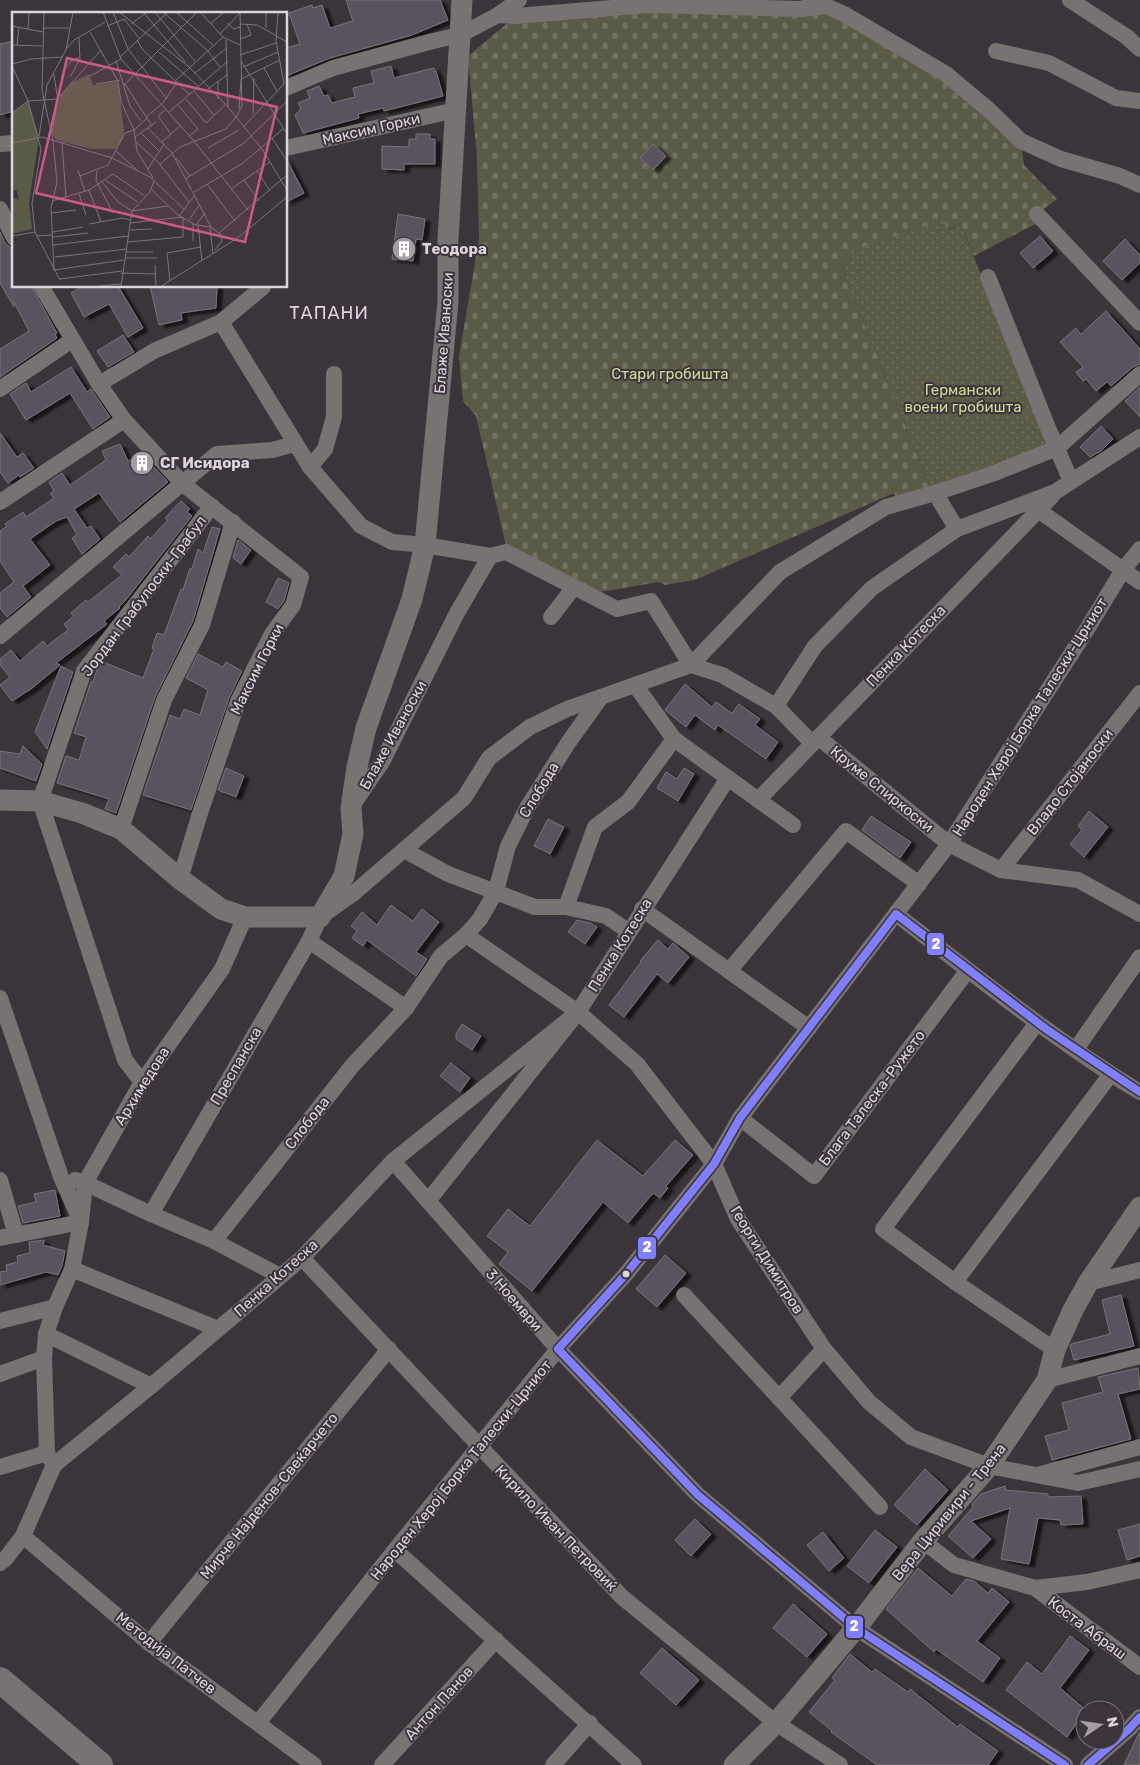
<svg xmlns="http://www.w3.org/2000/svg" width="1140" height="1765" font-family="Rubik,sans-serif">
	<defs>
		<pattern id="cemetery-stones" width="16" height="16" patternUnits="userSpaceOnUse" patternTransform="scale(1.25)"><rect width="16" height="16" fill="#5a5b46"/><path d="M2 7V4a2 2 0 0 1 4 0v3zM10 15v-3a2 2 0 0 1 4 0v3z" fill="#717260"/></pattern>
		<pattern id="park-dots" width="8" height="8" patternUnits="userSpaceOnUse" patternTransform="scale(1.25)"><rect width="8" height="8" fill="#5a5b46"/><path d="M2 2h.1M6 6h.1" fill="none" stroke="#717260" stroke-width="1.8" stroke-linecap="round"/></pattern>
		<filter id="shadow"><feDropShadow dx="5.5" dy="3" stdDeviation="1" flood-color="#0009"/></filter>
	</defs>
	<rect width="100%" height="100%" fill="#3b353b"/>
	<path fill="url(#cemetery-stones)" d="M826,6L899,46L1021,141L1024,165L1057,199L1037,214L1039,222L974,256L961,225L854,258L840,264L932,491L896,499L894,493L695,580L665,585L659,582L600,592L506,546L476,416L463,401L459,357L479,239L477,157L468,56L516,16Z"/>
	<path fill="url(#park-dots)" d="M943,220L948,230L961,225L1051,447L932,491L840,264L854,258L851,251Z"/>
	<g fill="#58535e" stroke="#777479" filter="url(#shadow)">
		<path d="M346,0H440L448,20L412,35L330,58L286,76V48L300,44L289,13L312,5L313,8L322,5L330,28L353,21Z"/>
		<path d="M14,41V111L0,115V44Z"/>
		<path d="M391,66L394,78L434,68L435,72L436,71L443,96L384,111L383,108L358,114L359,118L303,133L295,115L301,109L298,103L310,98L307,91L319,86L324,96L328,95L332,103L355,97L353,88L374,83L371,71Z"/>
		<path d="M416,134H430V139H435V164H404V170L382,169V146L409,147V139H416Z"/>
		<path d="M653,144L666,156L653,170L640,158Z"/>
		<path d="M286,158L304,193L286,202Z"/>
		<path d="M398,214L425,219L422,240L416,239L413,261L392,259Z"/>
		<path d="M0,232L5,243L10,247L14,256V286H31L57,333L55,334L57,338L0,377V349L29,331L14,302V307L0,283Z"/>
		<path d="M1040,236L1053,251L1033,268L1020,253Z"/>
		<path d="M1125,239L1140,255V263L1122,280L1103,261Z"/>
		<path d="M84,286H118L143,328L128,337L109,304L84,317L71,293Z"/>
		<path d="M150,286H217L216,308L181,313L182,320L159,325Z"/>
		<path d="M1106,311L1140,349V364L1133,367L1111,386L1107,382L1096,391L1086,379L1083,381L1076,372L1083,367L1060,342L1076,328L1081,334Z"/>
		<path d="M123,335L134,352L108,367L97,351Z"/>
		<path d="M71,367L87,392L91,389L110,417L93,429L70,393L26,420L10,394L26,383L31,392Z"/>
		<path d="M1140,387V417L1125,401Z"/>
		<path d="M1101,426L1113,439L1101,451L1090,457L1080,447Z"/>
		<path d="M0,433L17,457L23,453L34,468L20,477L19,475L8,483L0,472Z"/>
		<path d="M120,444L128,461L141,453L168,482L120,522L99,493L74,509L87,528L91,526L100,539L82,554L72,538L77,535L67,517L56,521L30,539L50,565L23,586L31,597L7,617L0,608V593L14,582L0,561V531L7,526L5,524L23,512L26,517L54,498L50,494L54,491L49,482L62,473L70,485L106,460L102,451Z"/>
		<path d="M181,501L190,509L187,512L192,516L125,601L119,607L120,608L104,621L107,624L56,663L60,665L31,689L12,701L0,685L10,677L0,665V659L11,650L20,661L43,641L47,646L68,630L64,624L74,616L71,613L86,600L88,602L122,575L113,567L126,554L129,557L148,536L150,539L168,520L165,518Z"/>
		<path d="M212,527L220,529L193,621L155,697L116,813L105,809L109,799L57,783L66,756L79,760L86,737L74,733L91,682H93L97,670L103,662L143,678L154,649L152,648L157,633L164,635L181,589L183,590L190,568L192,569L198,549L203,553Z"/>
		<path d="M238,540L251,550L241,564L233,558Z"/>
		<path d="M278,578L289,583L284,601L278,609L266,602Z"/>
		<path d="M198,654L223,667L226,662L242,671L229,698L191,810L143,795L170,715L180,719L184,709L200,715L208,690L186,678Z"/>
		<path d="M61,666L73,672L47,749L35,732Z"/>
		<path d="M685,684L712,707L716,702L732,713L739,704L760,719L755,725L778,742L766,759L718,725L715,730L695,715L686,727L665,710Z"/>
		<path d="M23,746L42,764L36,781L0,768V751L20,754Z"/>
		<path d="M226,768L244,776L236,797L218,790Z"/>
		<path d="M684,768L694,774L678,801L657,788L666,772L677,779Z"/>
		<path d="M1089,811L1108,827L1084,857L1070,844L1082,830L1078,826Z"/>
		<path d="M871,816L911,842L900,858L862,830Z"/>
		<path d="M548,819L564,827L550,854L534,846Z"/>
		<path d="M391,905L413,921L422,909L439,922L416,952L427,959L416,976L367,940L363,946L352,938L357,931L351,926L362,912L377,925Z"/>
		<path d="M577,920L590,923L597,927L585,944L568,932Z"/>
		<path d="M658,940L668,949L673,943L689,957L668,983L657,974L624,1017L609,1005L641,962L640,961Z"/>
		<path d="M462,1024L481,1036L472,1050L456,1039V1034Z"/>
		<path d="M451,1063L470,1078L460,1092L440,1076Z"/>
		<path d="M597,1140L643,1176L675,1140L693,1155L666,1186L668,1188L660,1198L653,1193L628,1223L603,1202L532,1291L499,1264L508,1252L487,1236L508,1209L530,1226Z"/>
		<path d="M55,1190L60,1216L23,1223L18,1206L36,1202L34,1194Z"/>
		<path d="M44,1240L43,1245L65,1251L62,1266L58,1275L46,1272L0,1285V1272L7,1271L6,1265L18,1262L17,1256L30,1253L29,1242Z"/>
		<path d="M665,1255L686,1273L657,1307L636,1289Z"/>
		<path d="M1121,1295L1134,1346L1074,1360L1070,1346L1071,1344L1110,1334L1102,1300Z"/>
		<path d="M1138,1368L1140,1389L1118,1394L1131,1439L1052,1460L1045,1436L1069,1430L1062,1403L1103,1392L1098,1377Z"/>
		<path d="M925,1469L948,1490L917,1525L894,1505Z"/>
		<path d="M1005,1486L1006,1490L1048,1494V1497L1081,1496L1083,1524L1061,1525L1060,1520L1038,1518L1029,1564L1001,1559L1010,1508L971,1521L991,1539L973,1558L948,1536L973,1507L972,1504L981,1494Z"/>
		<path d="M695,1519L711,1534L691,1556L675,1540Z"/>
		<path d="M1140,1524V1556L1127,1560L1118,1530Z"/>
		<path d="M875,1530L897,1547L869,1583L847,1566Z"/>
		<path d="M823,1532L844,1558L829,1571L807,1545Z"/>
		<path d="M918,1568L952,1596L966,1579L974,1581L988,1593L992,1588L1009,1602L977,1641L1000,1658L983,1682L936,1649L934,1652L886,1609Z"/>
		<path d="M793,1604L827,1634L807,1657L773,1628Z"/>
		<path d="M1070,1636L1089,1650L1060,1688L1086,1710L1067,1737L1006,1690L1027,1662L1042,1674Z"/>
		<path d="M662,1648L699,1680L676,1705L640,1673Z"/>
		<path d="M850,1654L872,1672L875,1669L908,1692L910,1689L958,1727L960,1724L998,1751L988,1765H877L831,1732L832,1731L809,1712L835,1680L832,1678Z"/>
		<path d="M1140,1732V1765H1124L1139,1733Z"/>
	</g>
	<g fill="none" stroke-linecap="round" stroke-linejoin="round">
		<g stroke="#767372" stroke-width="16">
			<path d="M1070,0L1127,37L1140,49"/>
			<path d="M801,9L826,6L844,14L946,74L989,110L1021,141L1061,159L1120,176L1140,185"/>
			<path d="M498,15L516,16L648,5L801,9L810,6"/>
			<path d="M996,51L1049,63L1116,98L1140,101"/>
			<path d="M286,88L333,68L433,41L460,35L498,15L519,0"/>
			<path d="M0,144L14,143"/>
			<path d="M286,148L456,110"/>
			<path d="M0,209L14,238"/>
			<path d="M1037,214L1140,323"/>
			<path d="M988,277L1048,428L1071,481"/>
			<path d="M41,286L99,384L124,420L183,484L301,577L293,605L272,634L238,701L200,813L180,879"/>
			<path d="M221,322L310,467L361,526L392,542L425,545L490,556L506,552L617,609L651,601L691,665"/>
			<path d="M99,384L154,351L221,322L263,287"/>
			<path d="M0,389L72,340"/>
			<path d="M310,467L325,449L334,417V374"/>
			<path d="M935,493L957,529"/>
			<path d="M1033,501L1038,510L1140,582"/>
			<path d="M0,502L124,420"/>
			<path d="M551,617L574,587"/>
			<path d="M0,636L217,454L272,450L295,444"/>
			<path d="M691,665L722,675L776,706L812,743"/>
			<path d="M635,685L674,739L793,825"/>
			<path d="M776,706L815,646L872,588L957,529L1055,492L1140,437"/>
			<path d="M818,737L949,844L1001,870L1078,880L1140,914"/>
			<path d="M758,800L1052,496"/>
			<path d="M352,806L382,762L457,613L490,556"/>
			<path d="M121,829L164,700L202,625L233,522"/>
			<path d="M404,850L448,874L535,907H566L606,916L628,931"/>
			<path d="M1001,870L1140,693"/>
			<path d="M566,907L595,827L628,802L674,739"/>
			<path d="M642,909L809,1028"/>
			<path d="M896,914C975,975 1054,1040 1140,1092"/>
			<path d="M466,935L578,1012L637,1064L714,1164L738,1219L824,1349L869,1402L911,1437L989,1466L1078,1483L1140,1469"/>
			<path d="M309,941L406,1008"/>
			<path d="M729,971L846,831L919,884"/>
			<path d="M0,998L61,1177L81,1222L0,1238"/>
			<path d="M1037,1023L883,1229L955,1282L1055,1350"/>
			<path d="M1076,1049L1140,957"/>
			<path d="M142,1082L125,1060L40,801L84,671L212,506"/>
			<path d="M740,1118L814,1176L968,970"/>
			<path d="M393,1161L558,1349L698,1495L856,1628L1065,1765"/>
			<path d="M0,1180L16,1235"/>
			<path d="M75,1180L85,1183L151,1214L214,1241L280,1276"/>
			<path d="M428,1201L578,1012L728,778"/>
			<path d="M151,1214L309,941L320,917L354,893L464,798L489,758L530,727L567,709L691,665L780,572L886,507L935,493L992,474L1057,448L1140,374"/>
			<path d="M214,1241L352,1066L406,1008L441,956L466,935L480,919L496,891L508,846L527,808L568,743L601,697"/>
			<path d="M302,1258L622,1597L776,1723L840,1765"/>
			<path d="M72,1269L218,1329"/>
			<path d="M955,1282L1111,1074"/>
			<path d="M1088,1283L1140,1270"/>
			<path d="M684,1295L880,1507"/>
			<path d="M0,1321L55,1307"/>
			<path d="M46,1334L151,1386"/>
			<path d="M0,1374L44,1358"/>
			<path d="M1047,1380L1140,1356"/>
			<path d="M779,1398L824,1349"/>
			<path d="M54,1465L47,1453L44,1358L46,1334L55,1307L72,1269L81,1222L85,1183L142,1082L222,969L245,917"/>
			<path d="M0,1467L47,1453"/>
			<path d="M1041,1474L1140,1447"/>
			<path d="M23,1536L149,1643L314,1765"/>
			<path d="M923,1541L954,1565L1035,1588L1140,1667"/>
			<path d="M395,1550L634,1765"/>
			<path d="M0,1563L6,1558L23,1536L54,1465L151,1386L302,1258L393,1161L578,1012"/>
			<path d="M1035,1588L1087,1582L1140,1570"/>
			<path d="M149,1643L389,1349"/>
			<path d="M258,1723L395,1550L558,1349L626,1274L714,1164L740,1118L949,844L1084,634L1123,570L1140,549"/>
			<path d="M382,1765L496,1640"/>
			<path d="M553,1765L590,1723"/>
			<path d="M1088,1765L1129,1729L1140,1717"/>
		</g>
		<g stroke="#767372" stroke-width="21">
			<path d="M0,800L40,801L82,813L121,829L180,879L221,909L245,917H320L344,876L353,834L351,808L357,767L366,728L412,599L425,545L448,301V240L462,0"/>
			<path d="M734,1765L776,1723L856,1628L923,1541L989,1466L1047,1380L1055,1350L1073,1310L1088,1283L1140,1207"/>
		</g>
		<path stroke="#777374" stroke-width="26" d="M0,1680L100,1765"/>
		<g stroke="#3d333d" stroke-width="11">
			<g id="bus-1">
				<path d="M1065,1765L856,1628L698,1495L558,1349L626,1274L714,1164L740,1118L896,914L1046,1029L1140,1092"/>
				<path d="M1088,1765L1129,1729L1140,1717"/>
			</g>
		</g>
		<use href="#bus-1" stroke="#8080ff" stroke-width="8"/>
	</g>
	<defs>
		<g id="building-disc" transform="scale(1.25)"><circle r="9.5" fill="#a49ea4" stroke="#3d333d"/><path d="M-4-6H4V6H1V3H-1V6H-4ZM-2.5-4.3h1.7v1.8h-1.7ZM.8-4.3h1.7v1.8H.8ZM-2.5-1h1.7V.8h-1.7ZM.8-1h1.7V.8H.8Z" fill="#fff"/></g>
	</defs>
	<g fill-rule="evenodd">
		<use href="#building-disc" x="404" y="249"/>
		<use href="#building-disc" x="142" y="463"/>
	</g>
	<circle fill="#dcd6dc" stroke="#3d333d" stroke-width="2" cx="626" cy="1274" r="4.5"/>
	<g text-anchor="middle" stroke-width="4" stroke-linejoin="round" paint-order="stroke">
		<g font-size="15" fill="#dcd6dc" stroke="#3d333d">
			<text transform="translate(371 129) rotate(-13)" y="5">Максим Горки</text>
			<text transform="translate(444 333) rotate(-86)" y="5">Блаже Иваноски</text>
			<text transform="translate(144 596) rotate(-53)" y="5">Јордан Грабулоски-Грабул</text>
			<text transform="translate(906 646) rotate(-46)" y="5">Пенка Котеска</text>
			<text transform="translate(257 669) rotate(-63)" y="5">Максим Горки</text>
			<text transform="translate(1030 717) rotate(-58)" y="5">Народен Херој Борка Талески-Црниот</text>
			<text transform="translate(393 735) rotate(-61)" y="5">Блаже Иваноски</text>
			<text transform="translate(1070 782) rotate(-52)" y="5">Владо Стојаноски</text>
			<text transform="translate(882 789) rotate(39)" y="5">Круме Спиркоски</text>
			<text transform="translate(539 790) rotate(-59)" y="5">Слобода</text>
			<text transform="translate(620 945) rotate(-58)" y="5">Пенка Котеска</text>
			<text transform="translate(236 1066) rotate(-60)" y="5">Преспанска</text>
			<text transform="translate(142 1086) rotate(-58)" y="5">Архимедова</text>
			<text transform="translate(872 1098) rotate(-53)" y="5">Блага Талеска-Ружето</text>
			<text transform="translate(307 1123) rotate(-52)" y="5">Слобода</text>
			<text transform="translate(767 1260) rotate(58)" y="5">Георги Димитров</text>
			<text transform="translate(276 1278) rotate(-42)" y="5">Пенка Котеска</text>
			<text transform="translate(514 1300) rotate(49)" y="5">3 Ноември</text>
			<text transform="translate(461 1470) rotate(-51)" y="5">Народен Херој Борка Талески-Црниот</text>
			<text transform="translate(269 1496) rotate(-51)" y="5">Мирче Најденов-Свеќарчето</text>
			<text transform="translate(949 1512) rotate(-51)" y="5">Вера Циривири - Трена</text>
			<text transform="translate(556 1528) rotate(46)" y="5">Кирило Иван Петровиќ</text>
			<text transform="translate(1087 1628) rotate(37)" y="5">Коста Абраш</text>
			<text transform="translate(166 1653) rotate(38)" y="5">Методиjа Патчев</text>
			<text transform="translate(439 1703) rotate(-48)" y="5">Антон Панов</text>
		</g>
		<g font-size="15" font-weight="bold" fill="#dcd6dc" stroke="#3d333d" text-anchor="start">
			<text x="422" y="254">Теодора</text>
			<text x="160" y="468">СГ Исидора</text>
		</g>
		<g font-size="15" fill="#d4db93" stroke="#3d333d">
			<text x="670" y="379">Стари гробишта</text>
			<text x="963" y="395">Германски<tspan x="963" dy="17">воени гробишта</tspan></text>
		</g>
		<g font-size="18" letter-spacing="1" fill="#dfd3e0" stroke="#3d333d">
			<text x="329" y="319">ТАПАНИ</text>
		</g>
	</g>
	<g transform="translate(12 12)">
		<rect width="275" height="275" fill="#3b353b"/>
		<path d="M77,62L81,73L77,74L108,85L112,119L111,127L103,137H79L44,128L40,121L48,84L59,71Z" fill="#5a5b46"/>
		<path d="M106,69L108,85L77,87V74ZM16,89L27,125L17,191L20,217L0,222V185L7,188L5,179L0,177V101Z" fill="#5a5b46"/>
		<path fill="none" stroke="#7b757b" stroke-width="1" d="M32,0L30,79L41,128L45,170L39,196L42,258L112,248M91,0L109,47L182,129L236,198M101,0L116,37L155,87M107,0L176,54L216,95L250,137L275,178M131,0L173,50M143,0L183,49M151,0L195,38L208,55M164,0L201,33M188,0L211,25L228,33M215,11L222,17L228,15M119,12L135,0M198,12L212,0M228,12L245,13L275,30M0,14L31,20M95,14L112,7L127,26M31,16H57M254,16V0M16,17L17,0M78,20L106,69L109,90L122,118L125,139L141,166M208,22L228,1M228,27L239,23L235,12M125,28L131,38L178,83M214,28L216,95M0,33L30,34M5,33L7,16M54,37L62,28L93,10M147,40L187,75M228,43L264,31M108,45L156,0M104,49L118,94L129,109M229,49L275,122M0,52L19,47L50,45M0,54L16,89L29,137L20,191L23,220L48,268M231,55L266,40M252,56L265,79M183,61L215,36M42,62L45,83M78,64L109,47M58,65L68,47L67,26M164,68L211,25M206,69V87M84,72L108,68M113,72L140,114M112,73L185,0M196,77L216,62M182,79L202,103M48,84L89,38M174,87L194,111L213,93M166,93L186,117L177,124M154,97L146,104L159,122M227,97L229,67L268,48M157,100L216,49M0,101L16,89L47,87M241,102L242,66M134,105L150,92L166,69M232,114L272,72L264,29L266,0M136,116L160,141M122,118L135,106M40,121L51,60L59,49L68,45M130,122L147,139M27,124L35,73L54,38L61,0M123,125L144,110M260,126L275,149M50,130L54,186M124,130L146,150L177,190M150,130L168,114M0,131L30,125L100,146L138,165L172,197M196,136L227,118M104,139L127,160M160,141L199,215L209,223L210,229L203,238M164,146L178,164M148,152L168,135L214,117L225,104L230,94L228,0M136,157L152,132M66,158L73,180M85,159L84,168L101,201M245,159L258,179M68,164L96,153L113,121L122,118M173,167L232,131L275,89M93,168L126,190M232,168L247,189M90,170L106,190L120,199L156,194M195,172L223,209M219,177L258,150M77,178L89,210M140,178L167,204L184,213L199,215M182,180L231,151L271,117M67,182L74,203M40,189L77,178L101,162L133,184M39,201L64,198M167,204L183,183M177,208L188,192M181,211V229M77,212L111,206L118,208M184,213L193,201M186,213L190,249M198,216L201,242M117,218L140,217M41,220L71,215M207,221L275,163M0,224L23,220M24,224L41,223M41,225L76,221M116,230L171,225V205L118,211M41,233L116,224M114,240H141M43,245L115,237M113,246H145M143,253L144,275M109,261L143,262M48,267L110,259M158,269L155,241L189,235M77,275L109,272M109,275L120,199L138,180L142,169M148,275L227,225L275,185"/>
		<path fill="#cb5a88" fill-opacity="0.15" stroke="#cb5a88" stroke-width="2.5" d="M55,46L265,95L233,230L24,181Z"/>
		<rect width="275" height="275" fill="none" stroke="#dcd6dc" stroke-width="2.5"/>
	</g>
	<g stroke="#3d333d" stroke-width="2">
		<rect x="926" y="932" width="19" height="24" rx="5" fill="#8080ff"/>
		<rect x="637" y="1236" width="20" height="24" rx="5" fill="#8080ff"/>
		<rect x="845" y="1615" width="19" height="24" rx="5" fill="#8080ff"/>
	</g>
	<g font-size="14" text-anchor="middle" font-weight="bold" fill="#fff">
		<text x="936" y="949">2</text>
		<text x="647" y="1252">2</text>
		<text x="854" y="1631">2</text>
	</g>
	<g transform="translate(1100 1725) rotate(77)"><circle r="24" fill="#3d333d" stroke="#7d747d"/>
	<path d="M0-4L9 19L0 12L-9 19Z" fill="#a49ea4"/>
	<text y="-8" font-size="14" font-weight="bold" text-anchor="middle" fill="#dcd6dc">N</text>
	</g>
</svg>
